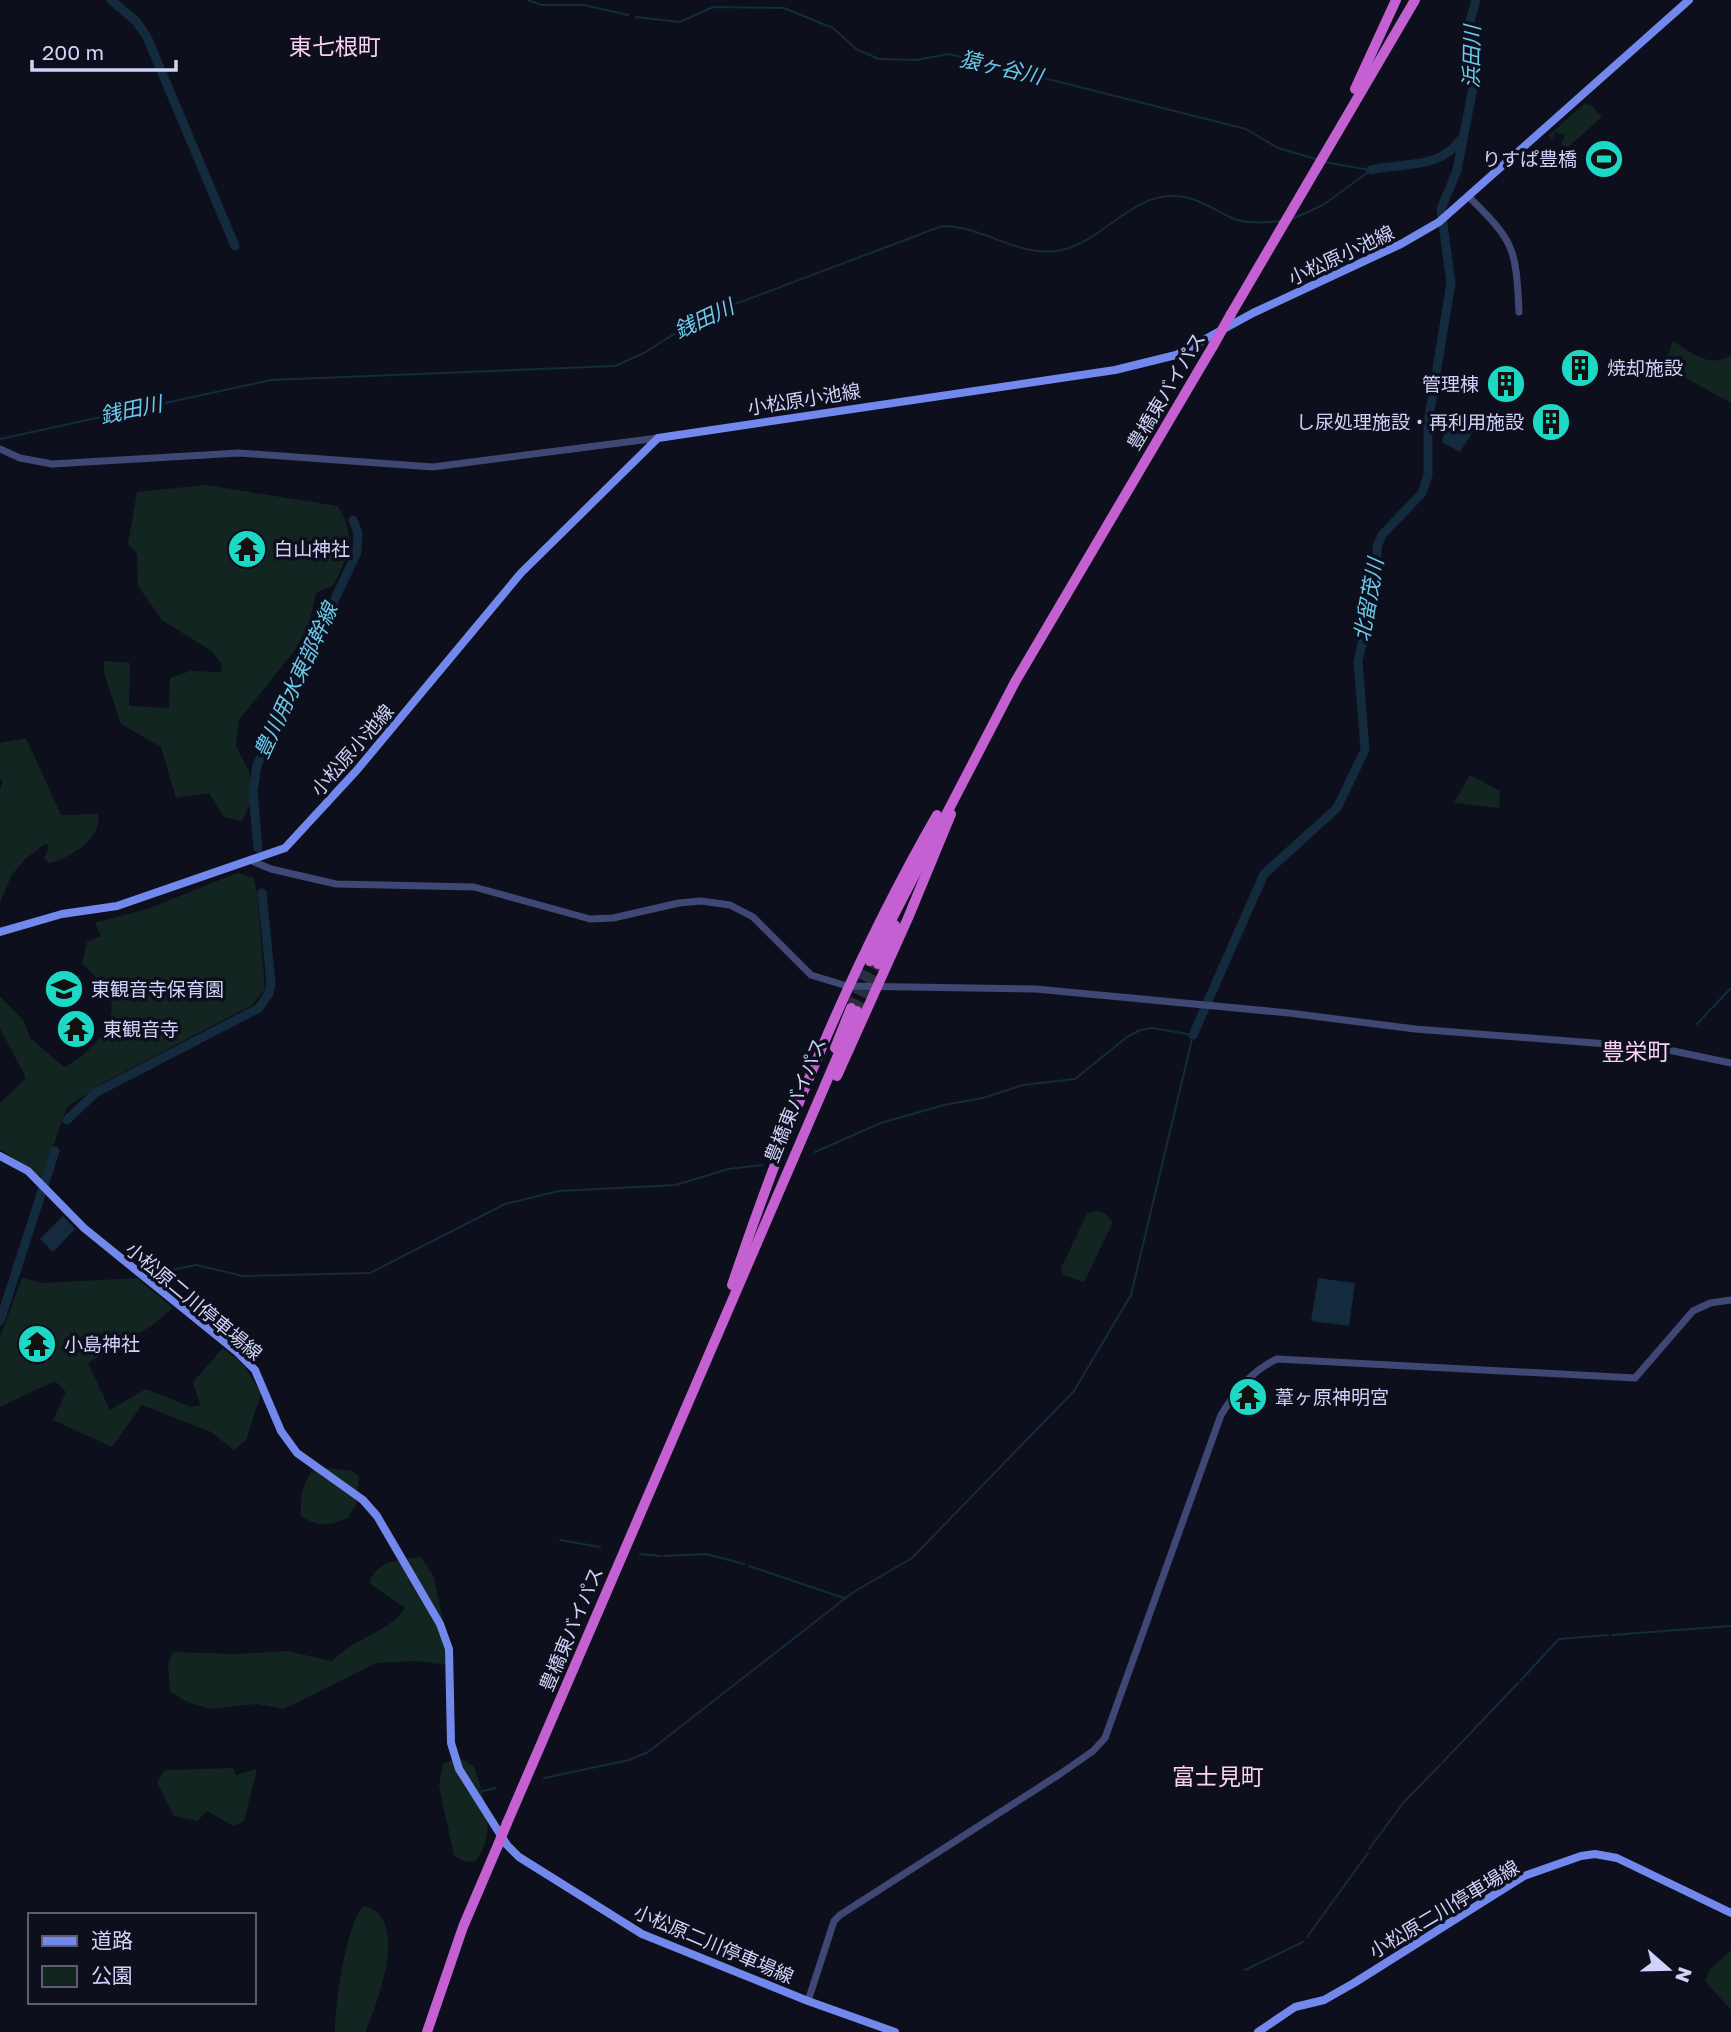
<svg xmlns="http://www.w3.org/2000/svg" width="1731" height="2032" font-family="'Golos Text','Noto Sans JP',sans-serif">
	<rect width="100%" height="100%" fill="#0e0f1c"/>
	<g fill="#122521">
		<path d="M1584,104L1591,105L1602,117L1568,147L1561,145L1565,135L1555,132L1552,140L1549,135Z"/>
		<path d="M1673,341C1692,353 1709,369 1731,355V403L1664,366Z"/>
		<path d="M205,485L338,506C357,540 349,552 334,585L316,593L309,624L295,650L239,720L236,746L249,771L253,798L242,821L224,817L209,793L176,798L161,747L121,724L104,673V661L130,663L129,706L169,708L170,678L190,671L221,672L222,665L213,652L162,620L138,586L137,554L128,544L137,492Z"/>
		<path d="M26,738L61,815L98,814C103,838 69,859 49,863L44,858L49,847L46,843L24,860L11,876L0,903V790L3,781L0,778V743Z"/>
		<path d="M1470,775L1500,791L1499,808L1454,803Z"/>
		<path d="M237,873L254,878L257,893L265,989L252,1005L101,1084L67,1107L42,1178L0,1149V1103L26,1078L0,1028V996L24,1021L30,1038L64,1067C86,1057 120,1024 110,997C106,985 91,973 82,963L87,942L101,936L95,923L150,908Z"/>
		<path d="M1096,1211L1105,1213L1113,1222L1084,1282L1063,1275L1061,1268L1087,1214Z"/>
		<path d="M22,1278L43,1283L137,1278L173,1308L154,1324L88,1363L110,1410L146,1389L191,1407L200,1405L193,1382L223,1348L244,1365L261,1394L246,1440L234,1450L211,1432L142,1405L112,1447L53,1420L66,1392L55,1381L0,1407V1337Z"/>
		<path d="M316,1467L353,1471L359,1477L356,1504L348,1518C330,1525 318,1528 301,1516C300,1496 302,1482 316,1467Z"/>
		<path d="M421,1557L434,1577L444,1626L452,1645L447,1665L417,1661L376,1663L284,1709L257,1704L210,1709L187,1702L170,1691L168,1665L173,1652L236,1654L287,1651L332,1661C354,1638 391,1631 405,1608L372,1585L370,1581C379,1559 400,1560 421,1557Z"/>
		<path d="M459,1757L474,1767C484,1796 498,1836 475,1861L466,1862L454,1856L439,1785L443,1764Z"/>
		<path d="M233,1768L236,1775L257,1769L244,1821L233,1826L207,1811L197,1821L174,1816L157,1782L165,1770Z"/>
		<path d="M364,1906C411,1917 377,2004 365,2032H335C334,2009 347,1919 364,1906Z"/>
		<path d="M1731,1950V2010L1705,1981L1709,1970Z"/>
	</g>
	<g fill="#132b3c">
		<path d="M1448,419L1457,424L1472,421L1478,424L1460,452L1442,442Z"/>
		<path d="M63,1216L75,1229L53,1252L40,1239Z"/>
		<path d="M1318,1278L1355,1283L1349,1326L1311,1321Z"/>
	</g>
	<g fill="none" stroke-linecap="round" stroke-linejoin="round">
		<g stroke="#132b3c" stroke-width="2">
			<path d="M528,0L541,5H584L628,15"/>
			<path d="M636,17L680,22L713,7L784,8L833,28L856,49L879,59L916,60L949,54L1246,129L1278,148L1316,159"/>
			<path d="M1324,162L1370,170"/>
			<path d="M1292,219L1323,205L1371,170"/>
			<path d="M0,439L271,380L615,366L644,353L701,317L942,226C985,226 1018,259 1062,250C1102,241 1130,196 1172,196C1195,195 1212,209 1232,218C1246,224 1264,223 1280,221"/>
			<path d="M1697,1024L1731,988"/>
			<path d="M147,1275L196,1265L243,1276L370,1273L505,1204L559,1191L676,1185L728,1169L763,1165"/>
			<path d="M560,1540L600,1547"/>
			<path d="M640,1554L661,1556"/>
			<path d="M664,1556L706,1554L744,1564"/>
			<path d="M749,1566L844,1598"/>
			<path d="M1612,1635L1731,1626"/>
			<path d="M1521,1680L1559,1639L1608,1635"/>
			<path d="M1442,1763L1518,1683"/>
			<path d="M544,1778L629,1760L648,1752L852,1593L912,1558L1074,1391L1131,1295L1193,1035L1153,1028L1140,1030L1127,1037L1075,1079L1023,1085L983,1098L944,1105L881,1123L815,1152"/>
			<path d="M483,1791L496,1788"/>
			<path d="M1369,1849L1403,1803L1440,1765"/>
			<path d="M1307,1937L1368,1853"/>
			<path d="M1245,1970L1303,1942"/>
		</g>
		<g stroke="#132b3c" stroke-width="9">
			<path d="M111,0L136,21L147,37L235,246"/>
			<path d="M1371,170C1403,162 1440,170 1461,139"/>
			<path d="M258,848L253,792L257,765L357,552L358,533L353,520"/>
			<path d="M1193,1035L1264,874L1337,808L1365,750L1358,661L1377,579V546L1382,535L1422,493L1428,475V423L1451,283L1441,209L1457,170L1473,88L1475,67L1470,21L1476,0"/>
			<path d="M67,1120L95,1093L259,1008L269,993L271,983L262,893"/>
			<path d="M0,1321L55,1151"/>
		</g>
		<g stroke="#2b2c3d" stroke-width="10" stroke-dasharray="10 5" stroke-linecap="butt">
			<path d="M851,1008L870,961"/>
			<path d="M857,1011L878,964"/>
		</g>
		<g stroke="#3f4875" stroke-width="7">
			<path d="M1469,197C1515,242 1516,249 1519,312"/>
			<path d="M0,449L20,458L52,464L239,453L433,467L658,438"/>
			<path d="M252,861L271,869L336,884L474,887L590,919L613,918L679,903L701,901L730,905L753,917L811,975L847,986L1036,989L1289,1013L1415,1029L1659,1048L1731,1063"/>
			<path d="M808,2001L834,1921L840,1915L1060,1774L1093,1751L1105,1738L1221,1415C1236,1391 1251,1371 1277,1359L1635,1378L1693,1311L1710,1303L1731,1300"/>
		</g>
		<g stroke="#7388ec" stroke-width="8">
			<path d="M0,932L62,914L117,906L285,848L357,770L521,573L658,438L1115,370L1176,355L1253,313L1401,244L1439,222L1689,0"/>
			<path d="M0,1156L28,1171L84,1228L237,1352L255,1370L281,1431L297,1453L363,1500L377,1516L440,1624L449,1649L451,1743L459,1769L507,1845L519,1857L642,1934L808,2001L895,2032"/>
			<path d="M1258,2032L1295,2007L1324,2000L1354,1983L1524,1876L1581,1856L1595,1854L1617,1858L1731,1913"/>
		</g>
		<g stroke="#c460d2" stroke-width="10">
			<path d="M1355,89L1396,0"/>
			<path d="M1231,314L1415,0"/>
			<path d="M870,961L1015,682L1213,346"/>
			<path d="M878,964L895,925"/>
			<path d="M835,1048L851,1008"/>
			<path d="M837,1076L908,918L951,814"/>
			<path d="M732,1285C787,1122 851,965 937,815"/>
			<path d="M507,1823L857,1011"/>
			<path d="M427,2032L463,1927L498,1845"/>
		</g>
		<g stroke="#c460d2" stroke-width="10">
			<path d="M1213,346L1231,314"/>
			<path d="M498,1845L507,1823"/>
		</g>
	</g>
	<defs>
		<g id="stadium-disc" transform="scale(2.0125)"><circle r="9.5" fill="#1dd8c5" stroke="#0e0f1c"/><path d="M0-5a6.5 5 0 1 0 0 10a6.5 5 0 1 0 0-10ZM-3.5-1.8h7v3.6h-7Z" fill="#111"/></g>
		<g id="building-disc" transform="scale(2.0125)"><circle r="9.5" fill="#1dd8c5" stroke="#0e0f1c"/><path d="M-4-6H4V6H1V3H-1V6H-4ZM-2.5-4.3h1.7v1.8h-1.7ZM.8-4.3h1.7v1.8H.8ZM-2.5-1h1.7V.8h-1.7ZM.8-1h1.7V.8H.8Z" fill="#111"/></g>
		<g id="temple-disc" transform="scale(2.0125)"><circle r="9.5" fill="#1dd8c5" stroke="#0e0f1c"/><path d="M0-6L5-2H3V0L6.5 2.5H4V6H1.5V3h-3V6H-4V2.5H-6.5L-3 0V-2H-5Z" fill="#111"/></g>
		<g id="school-disc" transform="scale(2.0125)"><circle r="9.5" fill="#1dd8c5" stroke="#0e0f1c"/><path d="M0-5L7-2L0 1L-7-2ZM-4 1L0 2.5L4 1V4Q0 6-4 4Z" fill="#111"/></g>
	</defs>
	<g fill-rule="evenodd">
		<use href="#stadium-disc" x="1604" y="159"/>
		<use href="#building-disc" x="1580" y="368"/>
		<use href="#building-disc" x="1506" y="384"/>
		<use href="#building-disc" x="1551" y="422"/>
		<use href="#temple-disc" x="247" y="549"/>
		<use href="#school-disc" x="64" y="989"/>
		<use href="#temple-disc" x="76" y="1029"/>
		<use href="#temple-disc" x="37" y="1344"/>
		<use href="#temple-disc" x="1248" y="1397"/>
	</g>
	<g text-anchor="middle" stroke-width="7" stroke-linejoin="round" paint-order="stroke">
		<g font-size="19" fill="#d0d3f9" stroke="#0e0f1c" text-anchor="start">
			<text x="1577" y="166" text-anchor="end">りすぱ豊橋</text>
			<text x="1607" y="375">焼却施設</text>
			<text x="1479" y="391" text-anchor="end">管理棟</text>
			<text x="1524" y="429" text-anchor="end">し尿処理施設・再利用施設</text>
			<text x="274" y="556">白山神社</text>
			<text x="91" y="996">東観音寺保育園</text>
			<text x="103" y="1036">東観音寺</text>
			<text x="64" y="1351">小島神社</text>
			<text x="1275" y="1404">葦ヶ原神明宮</text>
		</g>
		<g font-size="19" fill="#d0d3f9" stroke="#0e0f1c">
			<text transform="translate(1341 255) rotate(-25)" y="7">小松原小池線</text>
			<text transform="translate(1166 391) rotate(-59)" y="7">豊橋東バイパス</text>
			<text transform="translate(804 399) rotate(-9)" y="7">小松原小池線</text>
			<text transform="translate(352 750) rotate(-49)" y="7">小松原小池線</text>
			<text transform="translate(795 1100) rotate(-68)" y="7">豊橋東バイパス</text>
			<text transform="translate(194 1301) rotate(40)" y="7">小松原二川停車場線</text>
			<text transform="translate(571 1629) rotate(-67)" y="7">豊橋東バイパス</text>
			<text transform="translate(1444 1909) rotate(-31)" y="7">小松原二川停車場線</text>
			<text transform="translate(714 1944) rotate(23)" y="7">小松原二川停車場線</text>
		</g>
		<g font-size="21" font-style="italic" fill="#6bcaeb" stroke="#0e0f1c">
			<text transform="translate(1472 57) rotate(-89)" y="7">浜田川</text>
			<text transform="translate(1001 68) rotate(13)" y="7">猿ヶ谷川</text>
			<text transform="translate(704 319) rotate(-25)" y="7">銭田川</text>
			<text transform="translate(131 410) rotate(-12)" y="7">銭田川</text>
			<text transform="translate(1369 600) rotate(-80)" y="7">北留茂川</text>
			<text transform="translate(296 681) rotate(-65)" y="7">豊川用水東部幹線</text>
		</g>
		<g font-size="23" fill="#f9d1f2" stroke="#0e0f1c">
			<text x="335" y="55">東七根町</text>
			<text x="1636" y="1060">豊栄町</text>
			<text x="1218" y="1785">富士見町</text>
		</g>
	</g>
	<rect x="28" y="1913" width="228" height="91" fill="#0e0f1c" stroke="#5c5d74" stroke-width="2"/>
	<rect x="42" y="1936" width="35" height="10" fill="#7388ec" stroke="#5c5d74" stroke-width="2"/>
	<text x="91" y="1948" font-size="21" fill="#d0d3f9">道路</text>
	<rect x="42" y="1966" width="35" height="21" fill="#122521" stroke="#5c5d74" stroke-width="2"/>
	<text x="91" y="1983" font-size="21" fill="#d0d3f9">公園</text>
	<g transform="translate(1668 1969) rotate(110)" stroke="#0e0f1c" stroke-width="5" paint-order="stroke">
	<path d="M0-5L12 26L0 18L-12 26Z" fill="#d0d3f9"/>
	<text y="-10" font-size="19" font-weight="bold" text-anchor="middle" fill="#d0d3f9">N</text>
	</g>
	<path d="M32 60v10h144v-10" fill="none" stroke="#d0d3f9" stroke-width="3.5"/>
	<text x="42" y="60" font-size="21" fill="#d0d3f9" stroke="#0e0f1c" stroke-width="5" paint-order="stroke">200 m</text>
</svg>
